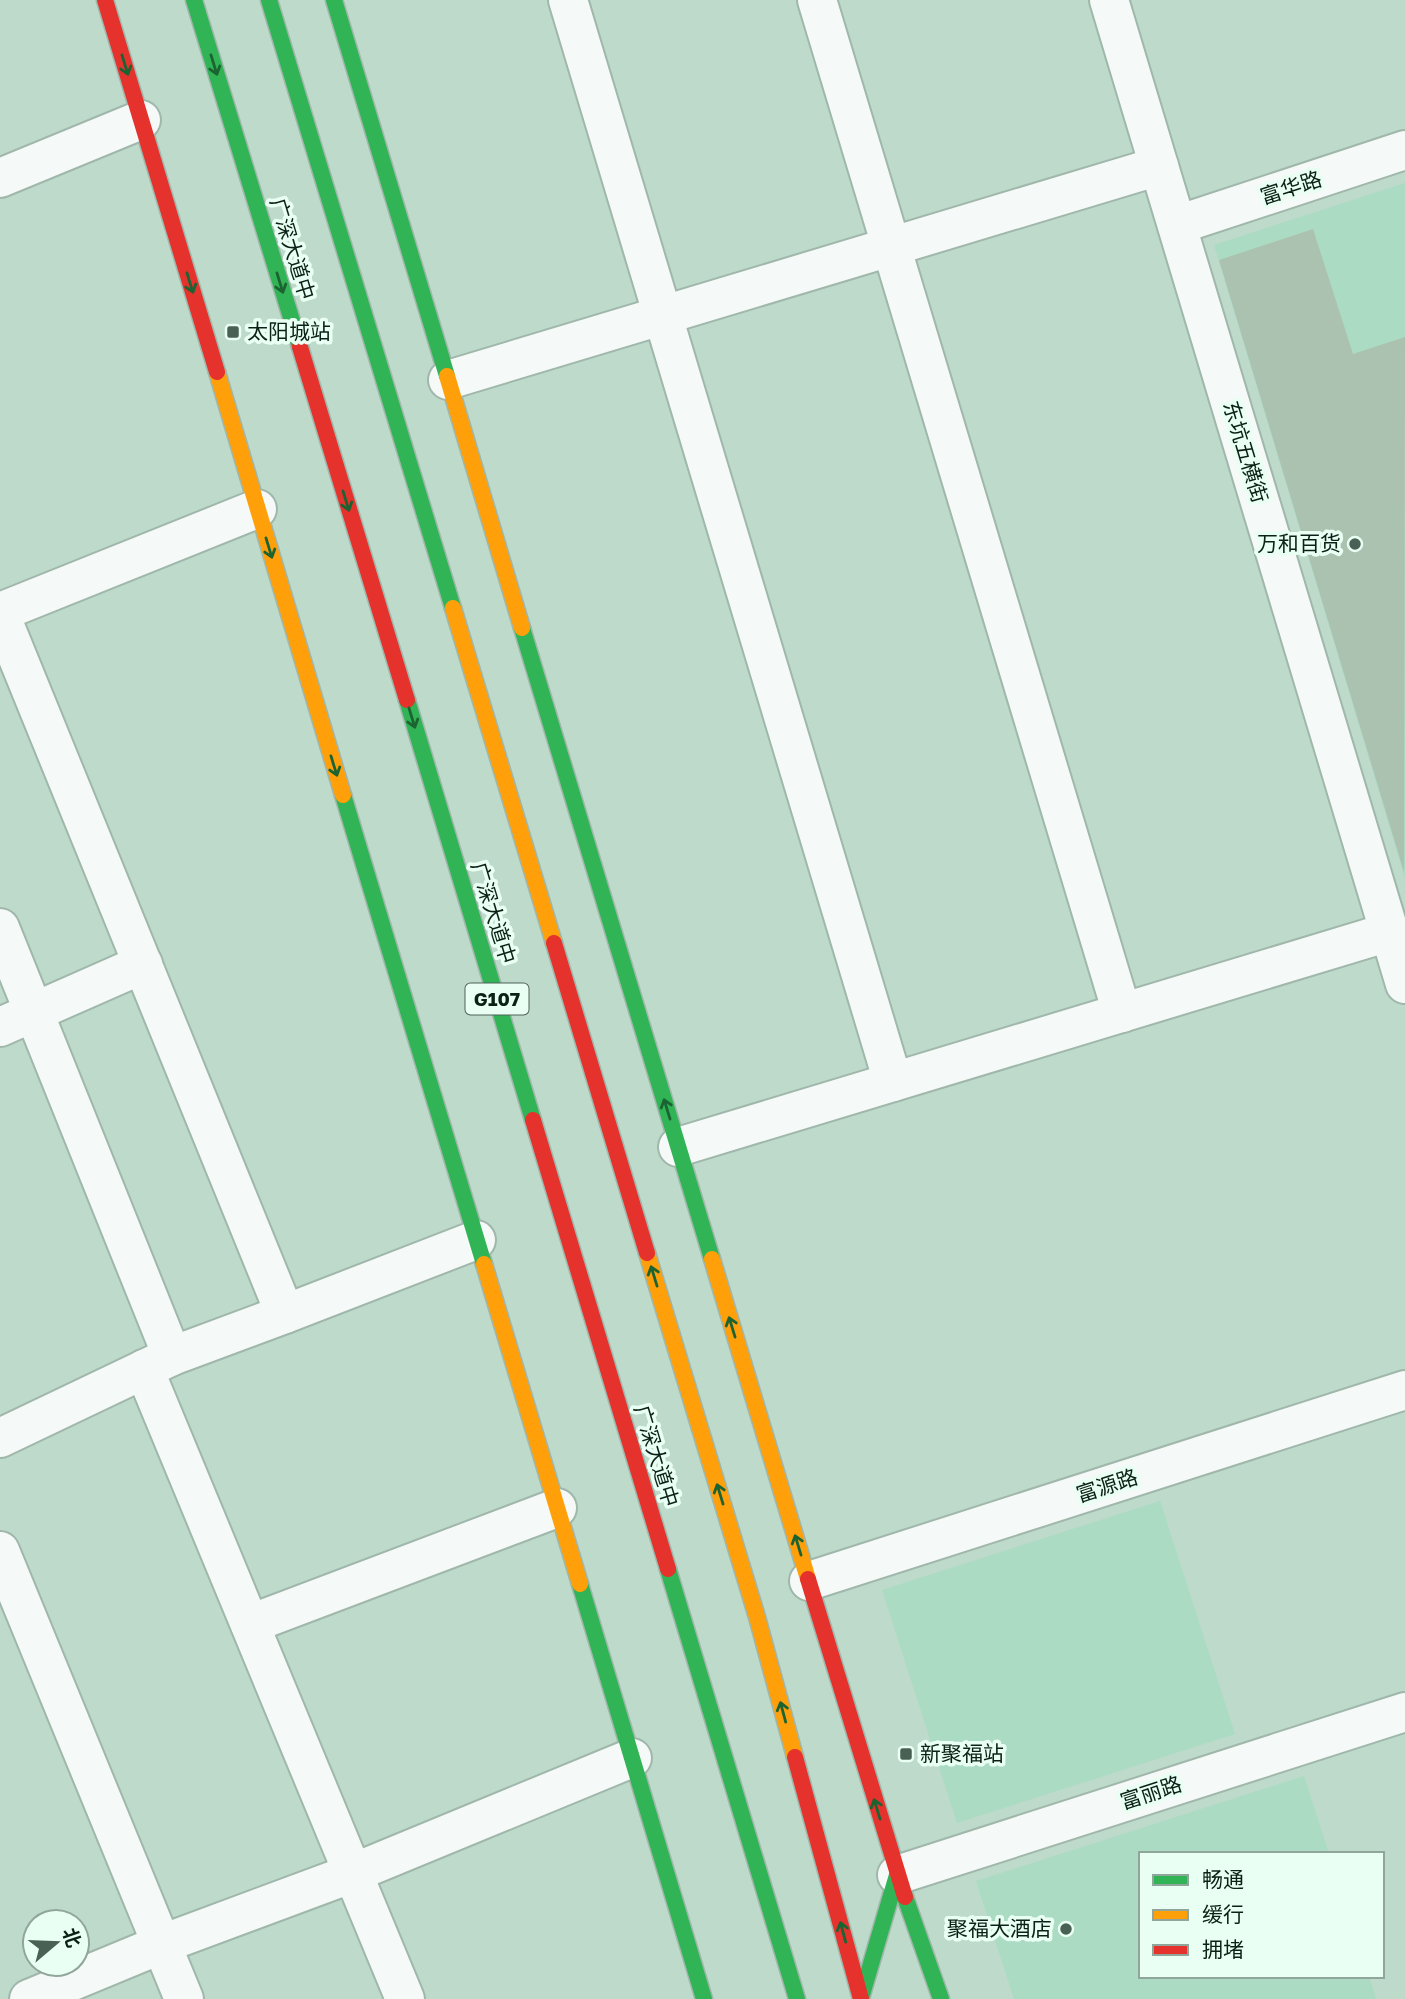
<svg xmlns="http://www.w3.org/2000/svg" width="1405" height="1999" font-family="'Golos Text','Noto Sans SC',sans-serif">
	<rect width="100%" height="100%" fill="#bddacb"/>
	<g fill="#abdbc2">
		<path d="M1405,183V878L1214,245Z"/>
		<path d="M1160,1501L1235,1734L957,1823L882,1590Z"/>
		<path d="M1304,1776L1329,1854H1141V1976H1369L1376,1999H1014L976,1881Z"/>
	</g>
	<path fill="#acc2b1" d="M1313,229L1353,354L1405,337L1404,872L1219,260Z"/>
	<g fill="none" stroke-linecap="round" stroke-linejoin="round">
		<g stroke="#a0b7ab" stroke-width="42">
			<g id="street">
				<path d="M568,0L893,1082"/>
				<path d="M817,0L1122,1013"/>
				<path d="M1109,0L1405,984"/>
				<path d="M0,178L141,120"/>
				<path d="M1177,225L1405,150"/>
				<path d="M448,380L1159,166"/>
				<path d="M0,612L257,509"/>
				<path d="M0,614L285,1314"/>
				<path d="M0,928L172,1356"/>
				<path d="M0,1027L143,964"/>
				<path d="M678,1147L1389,932"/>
				<path d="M144,1369L405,1999"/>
				<path d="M0,1438L172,1356L285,1314L476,1240"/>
				<path d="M0,1551L184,1999"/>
				<path d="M809,1581L1405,1390"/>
				<path d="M250,1624L557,1508"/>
				<path d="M897,1875L1405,1712"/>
				<path d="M29,1999L162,1944L353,1873L632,1758"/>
			</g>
		</g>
		<g stroke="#a0b7ab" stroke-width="19">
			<g id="fast">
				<path d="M194,0L300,347"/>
				<path d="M269,0L453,608"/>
				<path d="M334,0L447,376"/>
				<path d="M522,628L712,1259"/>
				<path d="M407,700L533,1120"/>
				<path d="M343,795L484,1264"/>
				<path d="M668,1569L797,1999"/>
				<path d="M580,1584L704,1999"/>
				<path d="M905,1897L941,1999"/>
				<path d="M861,1998L897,1875"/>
			</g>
		</g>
		<g stroke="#a0b7ab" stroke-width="19">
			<g id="slow">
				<path d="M217,372L343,795"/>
				<path d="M447,376L522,628"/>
				<path d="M453,608L554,943"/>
				<path d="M647,1253L757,1617L795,1757"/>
				<path d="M712,1259L808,1579"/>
				<path d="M484,1264L580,1584"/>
			</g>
		</g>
		<g stroke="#a0b7ab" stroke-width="19">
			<g id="jam">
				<path d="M105,0L217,372"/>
				<path d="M300,347L407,700"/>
				<path d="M554,943L647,1253"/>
				<path d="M533,1120L668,1569"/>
				<path d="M808,1579L905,1897"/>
				<path d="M795,1757L861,1999"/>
			</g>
		</g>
		<use href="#street" stroke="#f5f9f7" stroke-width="38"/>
		<use href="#fast" stroke="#30b455" stroke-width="16"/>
		<use href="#slow" stroke="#ff9f0a" stroke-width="16"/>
		<use href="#jam" stroke="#e5322d" stroke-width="16"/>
	</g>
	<defs><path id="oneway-shaft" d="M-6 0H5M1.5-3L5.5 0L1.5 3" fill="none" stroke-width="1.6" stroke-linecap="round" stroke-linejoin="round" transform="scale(1.75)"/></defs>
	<g stroke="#1c6332">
		<use href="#oneway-shaft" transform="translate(125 65) rotate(73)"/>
		<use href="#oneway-shaft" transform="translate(214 65) rotate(73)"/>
		<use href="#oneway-shaft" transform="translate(190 283) rotate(73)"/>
		<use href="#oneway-shaft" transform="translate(280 283) rotate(73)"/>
		<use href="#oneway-shaft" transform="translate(346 501) rotate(73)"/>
		<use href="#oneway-shaft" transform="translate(269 548) rotate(73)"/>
		<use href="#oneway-shaft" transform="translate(412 718) rotate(73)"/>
		<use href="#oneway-shaft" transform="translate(334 766) rotate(73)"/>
		<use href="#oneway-shaft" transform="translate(667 1109) rotate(-107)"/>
		<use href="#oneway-shaft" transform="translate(654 1276) rotate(-107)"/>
		<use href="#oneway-shaft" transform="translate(732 1327) rotate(-107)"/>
		<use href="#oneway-shaft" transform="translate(720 1494) rotate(-107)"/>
		<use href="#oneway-shaft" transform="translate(798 1545) rotate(-107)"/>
		<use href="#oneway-shaft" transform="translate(783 1712) rotate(-105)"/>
		<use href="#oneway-shaft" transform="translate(877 1809) rotate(-107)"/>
		<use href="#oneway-shaft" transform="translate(843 1932) rotate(-105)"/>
	</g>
	<g fill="#496155" stroke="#eafff3" stroke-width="2.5">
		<rect x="226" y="325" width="14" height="14" rx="3.5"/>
		<circle cx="1355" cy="544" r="7"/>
		<rect x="899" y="1747" width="14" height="14" rx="3.5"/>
		<circle cx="1066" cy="1929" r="7"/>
	</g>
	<g text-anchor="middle" stroke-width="7" stroke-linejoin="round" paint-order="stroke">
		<rect fill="#eafff3" stroke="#4e6358" stroke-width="2" x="465.5" y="983.5" width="63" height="31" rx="5"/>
		<g font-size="19" font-weight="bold" fill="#0b2016">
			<text x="497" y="1006">G107</text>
		</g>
		<g font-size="21" fill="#0b2016" stroke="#eafff3">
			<text transform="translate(1291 188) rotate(-18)" y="7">富华路</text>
			<text transform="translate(292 249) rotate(73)" y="7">广深大道中</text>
			<text transform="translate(1245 452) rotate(73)" y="7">东坑五横街</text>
			<text transform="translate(493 913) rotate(73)" y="7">广深大道中</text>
			<text transform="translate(656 1456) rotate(73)" y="7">广深大道中</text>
			<text transform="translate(1107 1486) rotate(-18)" y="7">富源路</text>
			<text transform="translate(1151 1793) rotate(-18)" y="7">富丽路</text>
		</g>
		<g font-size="21" fill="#0b2016" stroke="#eafff3" text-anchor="start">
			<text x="247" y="339">太阳城站</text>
			<text x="1341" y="551" text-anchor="end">万和百货</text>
			<text x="920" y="1761">新聚福站</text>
			<text x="1052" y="1936" text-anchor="end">聚福大酒店</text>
		</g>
	</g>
	<rect x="1139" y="1852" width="245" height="126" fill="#eafff3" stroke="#91a69b" stroke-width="2"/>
	<rect x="1153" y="1875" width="35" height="10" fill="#30b455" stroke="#91a69b" stroke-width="2"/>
	<text x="1202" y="1887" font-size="21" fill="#0b2016">畅通</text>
	<rect x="1153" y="1910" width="35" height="10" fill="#ff9f0a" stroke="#91a69b" stroke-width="2"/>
	<text x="1202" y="1922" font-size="21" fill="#0b2016">缓行</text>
	<rect x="1153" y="1945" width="35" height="10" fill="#e5322d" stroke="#91a69b" stroke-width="2"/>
	<text x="1202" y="1957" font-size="21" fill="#0b2016">拥堵</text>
	<g transform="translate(56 1943) rotate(71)"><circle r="33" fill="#eafff3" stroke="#91a69b" stroke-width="2"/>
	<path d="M0-5L12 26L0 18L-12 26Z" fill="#496155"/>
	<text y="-10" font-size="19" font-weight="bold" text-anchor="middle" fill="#0b2016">北</text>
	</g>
</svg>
